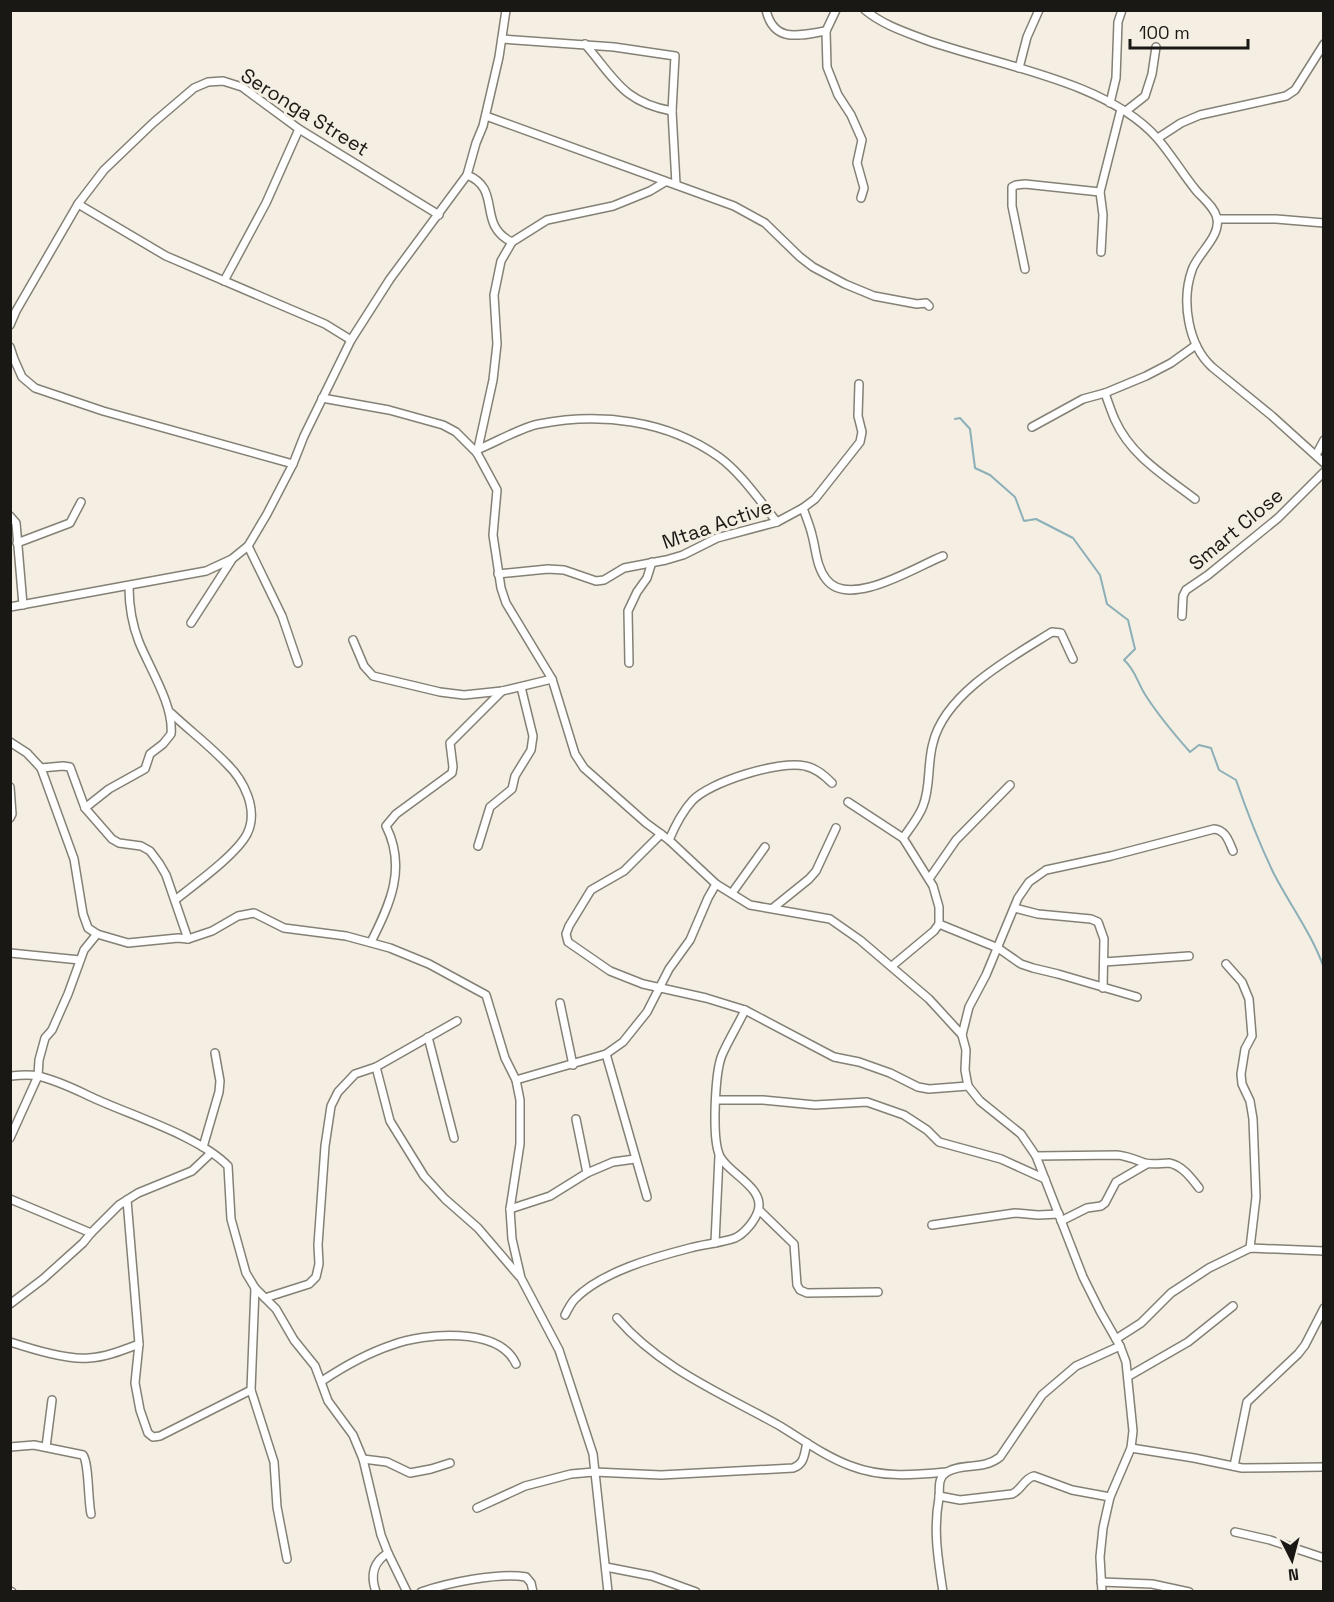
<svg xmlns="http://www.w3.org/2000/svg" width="1334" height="1602" font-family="'Space Grotesk',sans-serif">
	<rect width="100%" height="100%" fill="#f4eee3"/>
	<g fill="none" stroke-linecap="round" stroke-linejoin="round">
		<path stroke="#8cafb8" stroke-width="2" d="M955,419L960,418L970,429L975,468L990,475L1015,497L1024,521L1036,519L1073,538L1100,575L1107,604L1128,620L1135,649L1124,660C1135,669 1138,684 1146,696C1159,716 1174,734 1190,752L1199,745L1211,748L1219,770L1236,780C1247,812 1259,843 1274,874C1290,905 1312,934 1324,968"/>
		<g stroke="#858076" stroke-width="10">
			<g id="minor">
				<path d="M766,10C774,44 800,35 826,31"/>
				<path d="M836,10L826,31L827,67L838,95L851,115L862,140L857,163L864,188L861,198"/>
				<path d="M865,10C883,25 905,32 926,40C996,65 1107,81 1157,138C1171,154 1182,173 1195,189C1202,198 1214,206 1217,218C1221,237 1197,254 1192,270C1181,301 1188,345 1212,367L1272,416L1324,463"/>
				<path d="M502,39L614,47L675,56L672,111L676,184"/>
				<path d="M585,44C615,79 623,102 672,111"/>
				<path d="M1019,68L1027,37L1039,10"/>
				<path d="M1110,103L1116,78L1118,22L1122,10"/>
				<path d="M1126,111L1145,96L1152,74L1156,47"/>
				<path d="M486,116L734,206L765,223L800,257L813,267L845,284L874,296L917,304L926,303L929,306"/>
				<path d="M1158,138L1181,123L1200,115L1286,96L1295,90L1324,44"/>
				<path d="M467,175C503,189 476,225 512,242"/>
				<path d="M78,204L166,256L325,324L351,340"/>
				<path d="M1217,219H1276L1324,223"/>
				<path d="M1101,252L1103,215L1100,192L1121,109"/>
				<path d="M1025,269L1012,206V187L1016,185L1025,184L1100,192"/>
				<path d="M224,281L266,203L299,129"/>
				<path d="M10,325L16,311L78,204L104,170L153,123L194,88L208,82L223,81L242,87L299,129L439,215"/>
				<path d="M10,347L14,359L22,377L35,388L103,411L293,464"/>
				<path d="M1105,393C1108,402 1111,411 1115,420C1131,456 1165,476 1195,499"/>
				<path d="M322,398L389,410L443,425L456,432L477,453L497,490L493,535L501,588L506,603L552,679L575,754L584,768L646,823L669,840L716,884L750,905L830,919L860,940L929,999L962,1035L966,1050L965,1070L968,1086L980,1101L1021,1134L1036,1156L1083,1277L1100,1311L1120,1346L1126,1362L1133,1431L1131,1448L1110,1497L1103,1528L1100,1557L1102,1592"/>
				<path d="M1032,427L1083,399L1105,393L1146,376L1171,363L1196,345"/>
				<path d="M479,449C496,442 522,427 539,424C600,412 667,420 719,457C741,473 759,500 777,522"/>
				<path d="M477,453L493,380L497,344L494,295L501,261L512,242L547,220L613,206L650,191L665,182"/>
				<path d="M1316,455L1324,440"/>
				<path d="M803,508C806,517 810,526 812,535C816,549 816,566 826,579C849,610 917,566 943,556"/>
				<path d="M10,516L16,523L23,605"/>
				<path d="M17,543L70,523L81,502"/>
				<path d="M248,546L282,616L298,663"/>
				<path d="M498,574L548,569L564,570L596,581L604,580L624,568L666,560L683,555L717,538L777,522L803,508L815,499L860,442L862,432L858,416L859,384"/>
				<path d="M10,607L206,571L232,559L248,546L267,514L293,464L304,436L351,340L390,279L467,175L476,143L483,126L499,57L506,10"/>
				<path d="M1182,616L1183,596L1186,590L1208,575L1278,518L1324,472"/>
				<path d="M191,623L231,561"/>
				<path d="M353,640L364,666L373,676L440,692L464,695L502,691L552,679"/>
				<path d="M629,663L628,611L637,592L647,578L652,562"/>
				<path d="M171,713C189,730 209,745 226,763C244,780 259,810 247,834C236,855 194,885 175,900"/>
				<path d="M10,742L27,753L41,768L74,859L83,914L88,928L97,934L128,943L178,938L188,939L212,931L238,916L254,913L284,928L346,936L390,948L429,964L486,995L505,1058L516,1080L520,1100V1144L510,1209L512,1239L521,1278L559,1350L593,1454L608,1592"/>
				<path d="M41,768L63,766L70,767L85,808L112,839L119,843L141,846L150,851L159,863L166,875L188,939"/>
				<path d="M10,787L12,814L10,818"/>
				<path d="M848,802L903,838L933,886L939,907V924L934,931L892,966"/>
				<path d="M85,808L109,789L145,769L150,754L163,744L171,734C174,706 150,669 139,642C132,624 129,606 129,587"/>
				<path d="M661,834L624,871L591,890L569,926L566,934L568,942L610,971L643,984L706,998L745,1010L834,1057L859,1062L890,1073L918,1087L929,1089L968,1086"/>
				<path d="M903,838C910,828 919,817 923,806C931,786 927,764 933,743C945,693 1012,657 1052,632L1061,633L1073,659"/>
				<path d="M669,840C675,826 682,812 692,801C709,782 780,760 805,766C816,768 824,775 832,783"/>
				<path d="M478,846L490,807L512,789L515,776L531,750L533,736L521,687"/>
				<path d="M929,879L956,840L1010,785"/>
				<path d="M732,893L765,847"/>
				<path d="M773,908L809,879L816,871L836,828"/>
				<path d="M1015,908L1038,914L1091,919L1098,922L1104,939L1103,988"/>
				<path d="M939,924L998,948L1021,964L1033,968L1058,974L1137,997"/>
				<path d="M371,942C390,904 407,868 386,826L396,814L452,773L453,767L450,743L502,691"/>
				<path d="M10,953L80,960"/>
				<path d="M1104,962L1189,956"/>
				<path d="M1226,964L1242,982L1249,999L1252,1036L1245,1049L1241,1074L1242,1084L1250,1101L1253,1119L1256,1197L1250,1248"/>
				<path d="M560,1003L573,1065"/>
				<path d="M962,1035L969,1007L986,975L1018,898L1029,882L1046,870L1111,856L1214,829C1226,830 1229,842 1233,851"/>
				<path d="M428,1037L454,1138"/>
				<path d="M606,1054L647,1197"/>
				<path d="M376,1067L390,1121L424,1176L445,1199L478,1228L519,1276"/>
				<path d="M10,1076C20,1075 29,1074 38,1076C60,1081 78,1091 98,1100C136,1117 200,1137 228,1166L231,1219L246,1273L255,1288L276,1309L294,1340L315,1366L328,1401L353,1435L363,1459L381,1535L388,1553L407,1592"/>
				<path d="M516,1080L606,1054L623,1042L647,1012L669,969L690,940L708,898L716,884"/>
				<path d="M717,1100H763L815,1105L867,1102L904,1115L927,1130L939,1142L1001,1159L1045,1179"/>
				<path d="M576,1119L587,1173"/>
				<path d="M10,1138L38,1076L39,1060L45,1038L52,1030L68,994L84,950L97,934"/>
				<path d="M203,1147L219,1092L220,1081L215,1053"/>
				<path d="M1036,1156L1117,1155C1128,1156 1136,1160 1145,1163C1153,1165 1162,1163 1169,1163C1182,1165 1192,1179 1199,1188"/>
				<path d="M10,1199L91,1233L119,1205L138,1193L192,1171L211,1153"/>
				<path d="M127,1200L139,1344L135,1383L140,1410L148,1433L153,1437L160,1436L251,1390"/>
				<path d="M510,1209L550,1196L587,1173L613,1162L635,1159"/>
				<path d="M759,1210L794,1244L797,1285L800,1290L807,1293L878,1292"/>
				<path d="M1061,1221L1087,1208L1101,1206L1105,1203L1116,1182L1147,1164"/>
				<path d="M932,1225L1015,1213L1038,1215L1059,1214"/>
				<path d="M715,1243L719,1156"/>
				<path d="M255,1288L251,1390L274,1462L277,1507L287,1559"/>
				<path d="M265,1298L309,1284L316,1277L319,1264L318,1245L325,1146L331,1106L338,1092L355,1074L376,1067L457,1021"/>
				<path d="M10,1304L43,1279L83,1243L91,1233"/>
				<path d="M565,1315C568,1309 571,1303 575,1299C601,1272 655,1257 690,1248C705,1244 721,1243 735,1238C744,1234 755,1221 758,1211C766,1187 725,1172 719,1154C712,1136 715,1072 722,1055C729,1039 738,1025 745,1010"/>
				<path d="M617,1318C661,1369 723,1394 780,1426C803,1440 826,1457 851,1466C882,1478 914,1475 946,1472"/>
				<path d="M1116,1339L1141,1323L1171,1293L1209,1268L1250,1248L1324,1251"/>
				<path d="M10,1342C32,1349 67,1360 89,1358C106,1357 123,1350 139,1344"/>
				<path d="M1129,1376L1188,1342L1233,1306"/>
				<path d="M322,1381C343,1367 368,1353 392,1345C424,1333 499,1326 516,1364"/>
				<path d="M10,1447L34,1445L83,1455C89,1463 88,1501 91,1514"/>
				<path d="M46,1447L52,1400"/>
				<path d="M1131,1448L1194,1458L1242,1468L1324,1467"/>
				<path d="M363,1459L387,1462L410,1473L431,1469L450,1463"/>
				<path d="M1234,1466L1247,1402L1298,1354L1305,1345L1324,1308"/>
				<path d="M939,1496L960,1500L1012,1494C1022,1490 1023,1479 1034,1476L1072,1490L1110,1497"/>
				<path d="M477,1508L525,1486L571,1474L594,1472L661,1475L793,1468C805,1464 804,1454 807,1443"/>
				<path d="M1235,1532L1270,1540L1324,1558"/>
				<path d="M606,1567L652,1576L696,1592"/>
				<path d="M1101,1582L1152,1584L1189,1592"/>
				<path d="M10,1591L12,1592"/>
				<path d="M376,1592C370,1575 373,1562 388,1553"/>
				<path d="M421,1592C447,1583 499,1572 526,1577L531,1583L533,1592"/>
				<path d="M943,1592C938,1559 933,1530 939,1498C940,1488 937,1478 947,1472C964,1462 982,1471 1000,1457L1042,1395L1076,1366L1120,1346"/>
			</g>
		</g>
		<use href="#minor" stroke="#fff" stroke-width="7"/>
	</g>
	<g text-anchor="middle" stroke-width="6" stroke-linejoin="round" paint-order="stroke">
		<g font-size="20" fill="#1a1815" stroke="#f4eee3">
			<text transform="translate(305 112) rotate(32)" y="7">Seronga Street</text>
			<text transform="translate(717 524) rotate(-19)" y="7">Mtaa Active</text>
			<text transform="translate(1236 529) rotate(-40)" y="7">Smart Close</text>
		</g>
	</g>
	<rect width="1334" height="1602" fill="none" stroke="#1a1815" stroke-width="24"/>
	<g transform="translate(1292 1560) rotate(174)" stroke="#f4eee3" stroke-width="4.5" paint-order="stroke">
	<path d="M0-4.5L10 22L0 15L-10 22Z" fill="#1a1815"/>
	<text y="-9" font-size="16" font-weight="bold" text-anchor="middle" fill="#1a1815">N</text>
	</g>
	<path d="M1130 39v9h118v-9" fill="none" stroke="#1a1815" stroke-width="3"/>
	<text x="1139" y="39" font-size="18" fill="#1a1815" stroke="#f4eee3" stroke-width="4.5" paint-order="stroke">100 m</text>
</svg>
